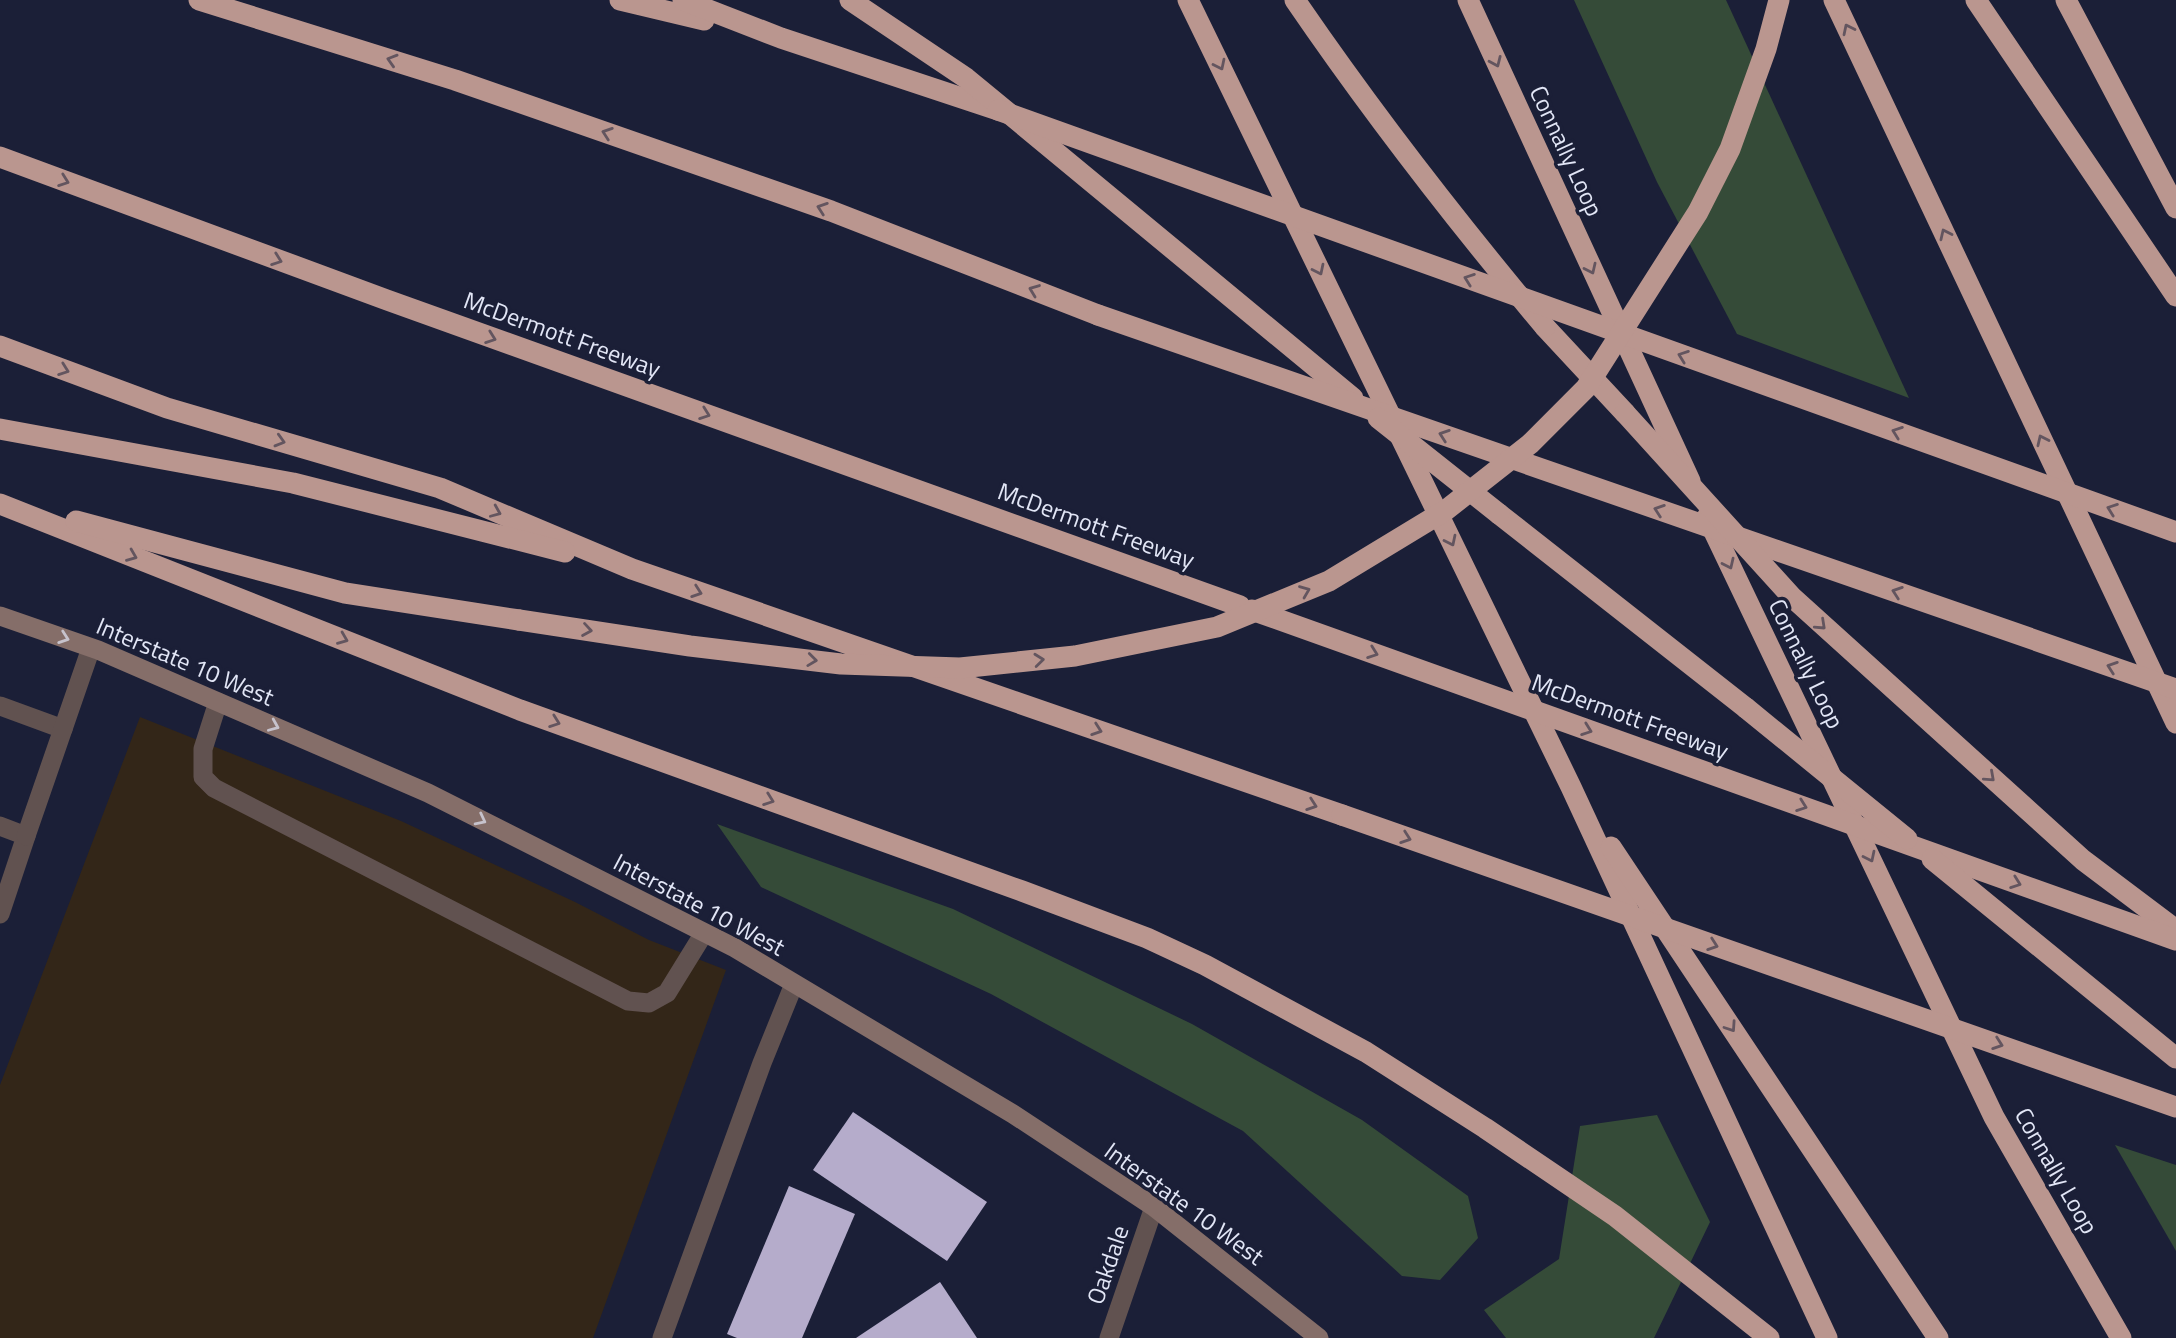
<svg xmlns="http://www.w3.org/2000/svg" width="2176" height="1338" font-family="'Titillium Web',sans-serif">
	<rect width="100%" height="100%" fill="#1b1f37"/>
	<path fill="#332618" d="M140,717L401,821L575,902L649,940L726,970L593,1338H0V1085Z"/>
	<g fill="#354b38">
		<path d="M1574,0H1726L1909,398L1737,334L1657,182Z"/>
		<path d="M717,824L953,909L1192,1024L1362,1120L1468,1196L1478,1238L1440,1280L1402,1276L1243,1131L991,994L761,887Z"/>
		<path d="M1657,1115L1710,1222L1654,1338H1506L1484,1310L1559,1259L1580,1126Z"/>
		<path d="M2115,1145L2176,1165V1251Z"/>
	</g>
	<g fill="#b5accb">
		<path d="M853,1112L987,1202L947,1261L813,1170Z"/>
		<path d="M789,1186L855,1214L802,1338H737L727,1334Z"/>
		<path d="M940,1282L977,1338H856Z"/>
	</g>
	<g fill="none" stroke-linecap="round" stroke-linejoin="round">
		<g stroke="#615250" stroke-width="19">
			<path d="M218,702L203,749V777L214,788L628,1001L649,1003L667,993L704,933"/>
			<path d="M0,706L63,729"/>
			<path d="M0,826L26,836L0,914"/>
			<path d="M26,836L91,648"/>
			<path d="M662,1338L762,1063L794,984"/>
		</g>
		<path stroke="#615250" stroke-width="19" d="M1109,1338L1154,1207"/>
		<path stroke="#856e69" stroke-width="19" d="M0,616L98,650L428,793L735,948L1013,1114L1154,1207L1319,1338"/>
		<g stroke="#ba968f" stroke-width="21">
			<path d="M199,0L455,80L831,211L1098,315"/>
			<path d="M620,0L704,20"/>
			<path d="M683,0L781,38L998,110"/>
			<path d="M1188,0L1571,787L1827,1338"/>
			<path d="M1468,0L1690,481"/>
			<path d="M1834,0L2176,723"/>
			<path d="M1976,0L2176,296"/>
			<path d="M2066,0L2176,208"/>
			<path d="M0,157L387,300L1240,606"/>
			<path d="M1545,327L1625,413"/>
			<path d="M0,346L167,408L440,488L632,569L1342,815"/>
			<path d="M0,429L293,483L565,552"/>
			<path d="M0,504L520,710L1022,891L1147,938L1205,965L1366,1052L1485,1128L1615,1216L1769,1338"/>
			<path d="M1499,514L1746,708"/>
			<path d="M1707,517L1994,1117L2121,1338"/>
			<path d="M76,521L345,593L519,620"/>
			<path d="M1611,847L1938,1338"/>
		</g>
		<g stroke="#ba968f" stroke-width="21">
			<path d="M850,0L966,78L1353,398"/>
			<path d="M1295,0C1373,114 1457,222 1545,327"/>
			<path d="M998,110L2176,532"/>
			<path d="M1098,315L2176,689"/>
			<path d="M1625,413L1792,597L2083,860L2176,930"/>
			<path d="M1378,418L1499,514"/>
			<path d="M1252,610L2176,940"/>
			<path d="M519,620L690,646L841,664L960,668L1075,656L1217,627L1329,581L1446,510L1530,444L1586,388L1698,212L1730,149L1766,49L1779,0"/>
			<path d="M1746,708L1907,839"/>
			<path d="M1342,815L2176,1107"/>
			<path d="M1932,859L2176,1058"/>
		</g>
	</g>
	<defs><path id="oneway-chevron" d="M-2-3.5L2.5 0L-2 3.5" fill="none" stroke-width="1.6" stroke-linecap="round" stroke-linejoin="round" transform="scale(1.75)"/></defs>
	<g stroke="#63555f">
		<use href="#oneway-chevron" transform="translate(1848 29) rotate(-116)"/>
		<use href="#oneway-chevron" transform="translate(392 60) rotate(-163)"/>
		<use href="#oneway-chevron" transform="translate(1496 62) rotate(66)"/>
		<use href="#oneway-chevron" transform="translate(1220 65) rotate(64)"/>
		<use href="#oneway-chevron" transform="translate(607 133) rotate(-161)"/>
		<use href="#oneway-chevron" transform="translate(64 181) rotate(20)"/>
		<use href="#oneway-chevron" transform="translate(822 208) rotate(-161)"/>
		<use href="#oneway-chevron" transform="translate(1945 234) rotate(-115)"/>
		<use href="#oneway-chevron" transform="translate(277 260) rotate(20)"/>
		<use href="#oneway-chevron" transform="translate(1591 269) rotate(65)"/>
		<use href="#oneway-chevron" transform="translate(1319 270) rotate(64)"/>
		<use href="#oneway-chevron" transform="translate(1469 279) rotate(-160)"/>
		<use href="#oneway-chevron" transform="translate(1034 290) rotate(-159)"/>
		<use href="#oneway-chevron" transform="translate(491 338) rotate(20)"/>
		<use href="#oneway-chevron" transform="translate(1683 356) rotate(-160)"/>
		<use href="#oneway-chevron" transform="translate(64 370) rotate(20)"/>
		<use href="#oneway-chevron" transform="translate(705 414) rotate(20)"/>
		<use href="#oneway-chevron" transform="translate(1897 432) rotate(-160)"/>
		<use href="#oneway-chevron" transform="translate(1444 435) rotate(-161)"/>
		<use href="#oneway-chevron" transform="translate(2042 440) rotate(-115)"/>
		<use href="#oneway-chevron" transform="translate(280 441) rotate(16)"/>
		<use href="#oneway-chevron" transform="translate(2112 509) rotate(-160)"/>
		<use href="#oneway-chevron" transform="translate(1659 510) rotate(-161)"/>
		<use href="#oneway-chevron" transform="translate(496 512) rotate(23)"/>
		<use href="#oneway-chevron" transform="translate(1451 541) rotate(64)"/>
		<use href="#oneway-chevron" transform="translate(132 556) rotate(22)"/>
		<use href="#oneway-chevron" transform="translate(1729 564) rotate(65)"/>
		<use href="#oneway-chevron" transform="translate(1305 591) rotate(-22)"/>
		<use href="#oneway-chevron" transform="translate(697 592) rotate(19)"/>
		<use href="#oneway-chevron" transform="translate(1897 592) rotate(-161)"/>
		<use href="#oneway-chevron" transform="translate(1821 625) rotate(43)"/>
		<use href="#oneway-chevron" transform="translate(587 630) rotate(9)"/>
		<use href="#oneway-chevron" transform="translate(343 639) rotate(22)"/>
		<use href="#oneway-chevron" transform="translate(1373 653) rotate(20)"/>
		<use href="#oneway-chevron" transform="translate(812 660) rotate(7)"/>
		<use href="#oneway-chevron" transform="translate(1039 660) rotate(-6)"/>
		<use href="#oneway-chevron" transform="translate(2112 667) rotate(-161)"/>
		<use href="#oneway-chevron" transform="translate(555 722) rotate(20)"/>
		<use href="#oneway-chevron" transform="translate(1097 730) rotate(19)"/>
		<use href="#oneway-chevron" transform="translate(1587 730) rotate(20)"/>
		<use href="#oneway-chevron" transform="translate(1990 777) rotate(42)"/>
		<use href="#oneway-chevron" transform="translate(769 800) rotate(20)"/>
		<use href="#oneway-chevron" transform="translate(1312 805) rotate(19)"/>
		<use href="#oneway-chevron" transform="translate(1802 806) rotate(20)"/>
		<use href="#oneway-chevron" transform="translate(1406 838) rotate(19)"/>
		<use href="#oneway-chevron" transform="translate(1870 857) rotate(64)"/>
		<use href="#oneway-chevron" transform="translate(2016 883) rotate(20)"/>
		<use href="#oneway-chevron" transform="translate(1713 945) rotate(19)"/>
		<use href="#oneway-chevron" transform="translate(1731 1027) rotate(56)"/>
		<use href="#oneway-chevron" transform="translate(1998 1044) rotate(19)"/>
	</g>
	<g stroke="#c6c2cc">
		<use href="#oneway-chevron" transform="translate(64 638) rotate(19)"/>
		<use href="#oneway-chevron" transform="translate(274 726) rotate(23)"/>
		<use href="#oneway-chevron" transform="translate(481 820) rotate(27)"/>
	</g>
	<g text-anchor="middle" stroke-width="7" stroke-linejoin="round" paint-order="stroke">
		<g font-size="24" fill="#e2e6f6" stroke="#1b1f37">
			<text transform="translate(1566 151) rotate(65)" y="8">Connally Loop</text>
			<text transform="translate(562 335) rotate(20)" y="8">McDermott Freeway</text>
			<text transform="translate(1096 526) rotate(20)" y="8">McDermott Freeway</text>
			<text transform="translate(185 662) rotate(23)" y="8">Interstate 10 West</text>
			<text transform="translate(1806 664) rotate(64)" y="8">Connally Loop</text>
			<text transform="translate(1630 717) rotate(20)" y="8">McDermott Freeway</text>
			<text transform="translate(699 905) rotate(28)" y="8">Interstate 10 West</text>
			<text transform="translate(2056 1171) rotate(60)" y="8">Connally Loop</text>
			<text transform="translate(1184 1204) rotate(36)" y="8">Interstate 10 West</text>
			<text transform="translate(1108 1265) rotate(-71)" y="8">Oakdale</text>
		</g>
	</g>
</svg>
